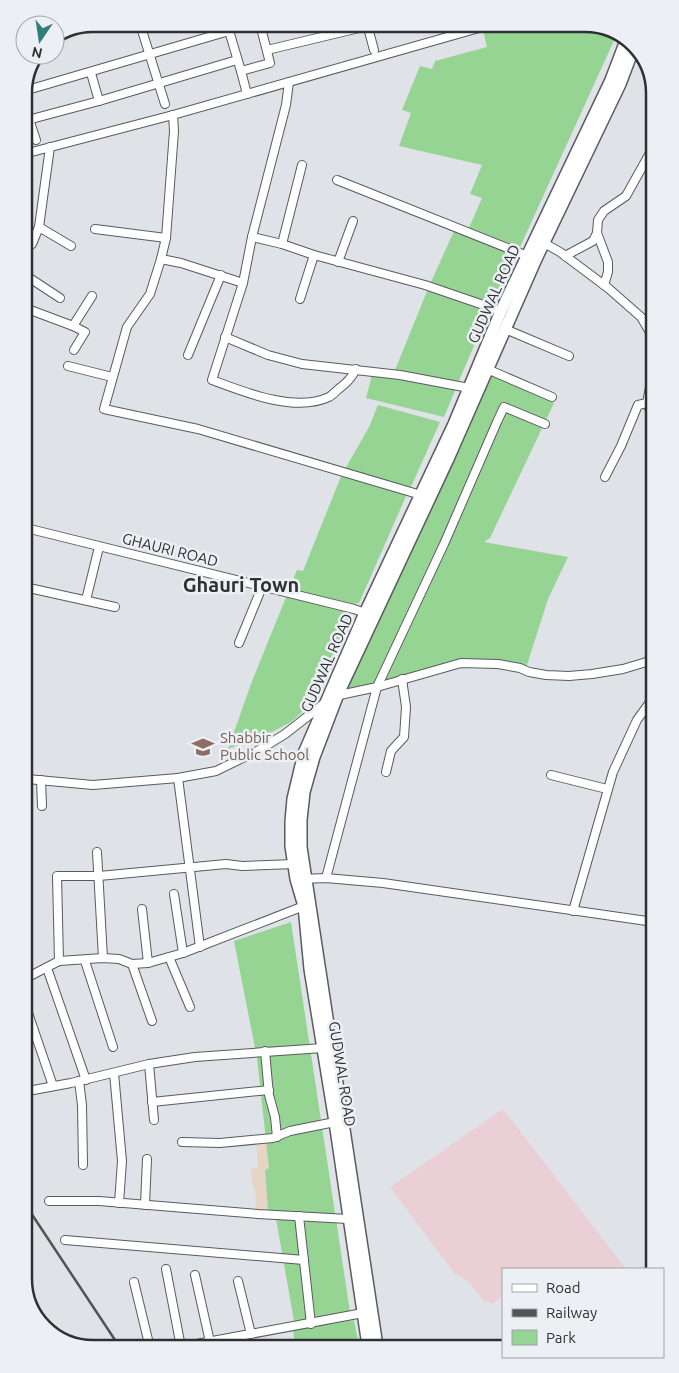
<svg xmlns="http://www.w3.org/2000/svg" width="679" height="1373" font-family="Ubuntu,sans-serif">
	<rect width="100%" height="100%" fill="#dfe2e7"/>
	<path fill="#e6d5c4" d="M256,1140H267L269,1168L265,1170L268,1210L256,1209L255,1189H253L251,1169L258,1168Z"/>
	<path fill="#ead0d6" d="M503,1109L626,1269H503V1295L492,1304L484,1301L468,1281L455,1274L390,1187Z"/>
	<g fill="#96d493">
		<path d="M506,24H590L617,34L520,247L468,230L482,198L470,194L482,165L399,146L411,113L402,110L420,66L432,69L435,61L487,47L483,30Z"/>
		<path d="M455,229L513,256L491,306L431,282Z"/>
		<path d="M428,289L489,311L458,383L395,370Z"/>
		<path d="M372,375L456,388L444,417L366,398Z"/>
		<path d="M490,375H495L554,403L490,538L484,542L568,557L548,599L526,668L459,664L351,692L348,688Z"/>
		<path d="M378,405L440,422L410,489L344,471L369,427Z"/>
		<path d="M342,474L407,494L359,603H356L315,700L291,722L268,734L228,749L251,684L297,570L303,571Z"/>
		<path d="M291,922L350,1312L294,1321L275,1213L268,1210L265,1170L269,1168L257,1058L234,941Z"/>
		<path d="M354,1320L359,1346L295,1347L293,1330Z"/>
	</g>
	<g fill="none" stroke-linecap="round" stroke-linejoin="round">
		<g stroke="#585b5f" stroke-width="10">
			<g id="minor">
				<path d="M140,24L165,104"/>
				<path d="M227,24L241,71L270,63L260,24"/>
				<path d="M367,24L374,50"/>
				<path d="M267,50L376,24"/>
				<path d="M241,71L247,94"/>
				<path d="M91,73L99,101"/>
				<path d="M289,82L286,105L252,237L243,283L212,380C244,392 295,413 329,397C333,395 337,390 341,387C348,382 352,377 356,369"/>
				<path d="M24,91L229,31"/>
				<path d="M24,104L36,140"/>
				<path d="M173,115L174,131L166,238L161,259L150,294L127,327L104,409L198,429L421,495"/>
				<path d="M24,121L99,101L237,60"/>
				<path d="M24,154L173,115L493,24"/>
				<path d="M337,180L530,257"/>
				<path d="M39,227L71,246"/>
				<path d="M95,229L166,238"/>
				<path d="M252,237L282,244L314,255"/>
				<path d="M544,243L560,252L608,288L641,317L651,334"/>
				<path d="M282,244L302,165"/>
				<path d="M25,249L32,244L39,227L50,147"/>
				<path d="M565,256L593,241L597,233"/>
				<path d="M161,259L181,263L243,283"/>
				<path d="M338,262L353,221"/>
				<path d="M25,275L60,298"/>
				<path d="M604,285L608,272V262L597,233L598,220L604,211L626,196L650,153"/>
				<path d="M300,299L314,255L425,285L501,311"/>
				<path d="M25,308L73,326L92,296"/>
				<path d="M73,326L85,332L74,350"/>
				<path d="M505,329L569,356"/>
				<path d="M225,337L268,355L302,364L400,375L469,388"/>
				<path d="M188,355L221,275"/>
				<path d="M68,366L112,377"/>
				<path d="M487,369L552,397"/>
				<path d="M647,403L652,415"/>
				<path d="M605,477L621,446L638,405L647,403L651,382"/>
				<path d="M26,528L354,609L365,613"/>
				<path d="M29,588L115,607"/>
				<path d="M86,600L99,547"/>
				<path d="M239,643L262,587"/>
				<path d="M335,696L377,687L461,663L498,664L520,668L529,672L546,675L569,676L592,674L623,669L653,660"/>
				<path d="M386,772L391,751L404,737L406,707L402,679"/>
				<path d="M551,775L607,789"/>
				<path d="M178,778L200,947"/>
				<path d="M27,779L93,785L178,778L216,771L259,750L285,734L326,702"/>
				<path d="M41,780L42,806"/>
				<path d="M97,852L103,958"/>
				<path d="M326,878L377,687L444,544L497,422L504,407L545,424"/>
				<path d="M301,879L326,878L383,883L654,922"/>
				<path d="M174,894L183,953"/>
				<path d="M142,909L148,963"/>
				<path d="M573,911L613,772L637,720L653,698"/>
				<path d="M169,957L190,1007"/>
				<path d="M59,961L57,876H99L226,864L242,866L295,864"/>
				<path d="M85,961L113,1047"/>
				<path d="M132,964L152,1021"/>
				<path d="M47,968L86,1080"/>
				<path d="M28,977L59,961L103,958L119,959L132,964L148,963L183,953L304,906"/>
				<path d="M28,1013L53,1086"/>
				<path d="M265,1051L269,1095L275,1117L277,1137"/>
				<path d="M149,1064L154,1120"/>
				<path d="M114,1073L122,1161L119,1203"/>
				<path d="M79,1081L82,1105L83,1165"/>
				<path d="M28,1091L71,1083L149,1064L195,1057L323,1048"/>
				<path d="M152,1102L269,1090"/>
				<path d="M182,1142L220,1143L273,1138L290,1131L335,1122"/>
				<path d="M49,1201H99L258,1214L348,1219"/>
				<path d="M145,1205L147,1159"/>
				<path d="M299,1216L311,1324"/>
				<path d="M65,1240L304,1260"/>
				<path d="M166,1269L181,1347"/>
				<path d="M195,1275L210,1342"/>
				<path d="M238,1281L251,1334"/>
				<path d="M134,1282L150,1348"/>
				<path d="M234,1337L236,1348"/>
				<path d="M175,1348L363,1313"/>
			</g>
		</g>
		<g stroke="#585b5f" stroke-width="14">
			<g id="secondary">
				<path d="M368,1346L335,1122L310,969L304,906L296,879L291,846V822L293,799L304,753L365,613L454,424L501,311L611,80L627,38"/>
				<path d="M377,1346L301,847V820L304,792L314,757L338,694L448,459L536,259L620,84L634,47"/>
			</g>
		</g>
		<use href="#minor" stroke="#fff" stroke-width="8"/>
		<use href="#secondary" stroke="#fff" stroke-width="11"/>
		<path stroke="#525356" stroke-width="2.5" d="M29,1210L121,1349"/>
	</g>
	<defs>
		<g id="school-bare" transform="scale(1.725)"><path d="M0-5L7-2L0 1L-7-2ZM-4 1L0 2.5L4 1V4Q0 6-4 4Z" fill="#8d6e63" stroke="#eceff4" stroke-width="2.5" paint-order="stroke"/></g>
	</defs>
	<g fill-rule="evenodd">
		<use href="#school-bare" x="203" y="747"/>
	</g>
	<g text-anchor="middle" stroke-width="5" stroke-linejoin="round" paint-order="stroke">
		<g font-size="15" fill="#2f3032" stroke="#eceff4">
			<text transform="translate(494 294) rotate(-66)" y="5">GUDWAL ROAD</text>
			<text transform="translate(170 550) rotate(14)" y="5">GHAURI ROAD</text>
			<text transform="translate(327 663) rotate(-66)" y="5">GUDWAL ROAD</text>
			<text transform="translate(342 1074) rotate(81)" y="5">GUDWAL ROAD</text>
		</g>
		<g font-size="15" fill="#785e54" stroke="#eceff4" text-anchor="start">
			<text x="220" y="743">Shabbir<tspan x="220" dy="17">Public School</tspan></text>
		</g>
		<g font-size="20" font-weight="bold" fill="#2f3032" stroke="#eceff4">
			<text x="241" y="592">Ghauri Town</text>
		</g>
	</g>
	<path d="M0 0H679V1373H0ZM93 32H585A61 61 0 0 1 646 93V1279A61 61 0 0 1 585 1340H93A61 61 0 0 1 32 1279V93A61 61 0 0 1 93 32Z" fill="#eceff4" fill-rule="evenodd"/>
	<path fill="none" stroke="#2f3032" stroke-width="2.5" d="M93 32H585A61 61 0 0 1 646 93V1279A61 61 0 0 1 585 1340H93A61 61 0 0 1 32 1279V93A61 61 0 0 1 93 32Z"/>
	<rect x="502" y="1268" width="162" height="90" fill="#eceff4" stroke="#a0a3a6"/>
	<rect x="512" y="1284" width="25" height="8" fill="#ffffff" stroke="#a0a3a6"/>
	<text x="546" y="1293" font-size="15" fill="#2f3032">Road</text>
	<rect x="512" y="1309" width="25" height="8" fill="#525356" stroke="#a0a3a6"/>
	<text x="546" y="1318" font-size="15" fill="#2f3032">Railway</text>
	<rect x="512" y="1330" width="25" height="15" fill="#96d493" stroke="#a0a3a6"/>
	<text x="546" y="1343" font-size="15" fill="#2f3032">Park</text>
	<g transform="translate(40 40) rotate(193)"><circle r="24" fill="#eceff4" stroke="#a0a3a6"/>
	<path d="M0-4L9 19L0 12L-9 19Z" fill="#337c7d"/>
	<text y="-8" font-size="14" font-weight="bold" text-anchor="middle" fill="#2f3032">N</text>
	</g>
</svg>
